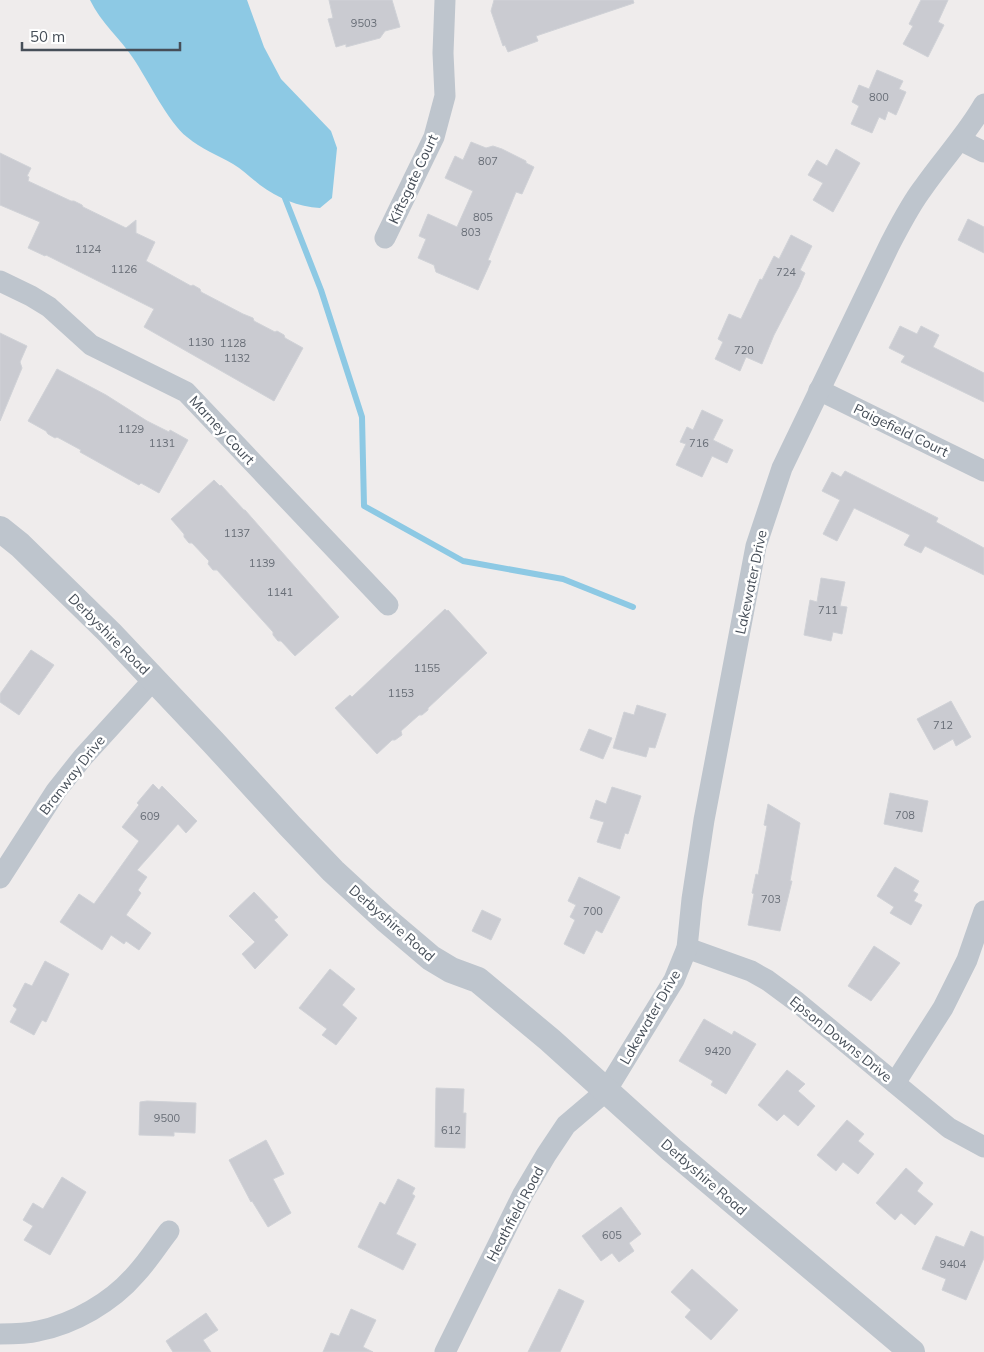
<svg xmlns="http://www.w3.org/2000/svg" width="984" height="1352" font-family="Mulish,sans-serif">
	<rect width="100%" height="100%" fill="#efecec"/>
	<path fill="#8dc9e4" d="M90,0H247L264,47L281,79L331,131L337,148L332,198L320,208C298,207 278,198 260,185C251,178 243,170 233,164C218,155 201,149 187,137C168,122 148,80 133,58C120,38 101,23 90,0Z"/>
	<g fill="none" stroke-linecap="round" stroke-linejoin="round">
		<path stroke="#8dc9e4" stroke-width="6" d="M283,193L321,290L362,417L364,506L463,561L563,579L633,607"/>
	</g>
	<g fill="#cacbd1" stroke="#d0d2d7">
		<path d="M329,0H392L400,27L385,31L380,38L346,47V44L336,47L328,19L333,18Z"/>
		<path d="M494,0H633L634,3L536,36L538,41L508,52L505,45L503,46L491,11Z"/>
		<path d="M921,0H948L938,22L944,25L928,57L903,44L913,26L909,24Z"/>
		<path d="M877,70L903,81L899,89L906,92L896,115L888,111L885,120L879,117L872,133L851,124L859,106L852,102L859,85L869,89Z"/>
		<path d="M471,142L486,148L493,146L502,149L526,161V163L534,167L522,194L516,192L488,260L491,261L478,290L436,272L434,265L418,258L426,239L419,236L428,214L457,227L473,191L445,178L455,156L463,160Z"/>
		<path d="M836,149L860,163L833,212L813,200L823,183L808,175L817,160L827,166Z"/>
		<path d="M0,153L31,168L27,176L29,177L28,181L71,201H74L82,205L83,207L126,228L136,220V233L155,242L146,261L191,286L193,285L200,289L201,292L243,314L253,318L254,321L275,332L277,331L284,335L285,338L303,348L274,401L144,327L154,309L46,255L45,256L28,248L40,222L0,205Z"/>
		<path d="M968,219L984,227V253L958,240Z"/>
		<path d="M791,235L812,246L800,270L805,273L799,287L774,335L762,364L746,357L740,371L715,359L723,342L718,339L729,314L741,319L760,279L762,280L774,256L779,259Z"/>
		<path d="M900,326L917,334L921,326L939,335L933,347L984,373V402L901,362L905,356L889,348Z"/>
		<path d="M0,333L27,346L20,362L22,368L0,421Z"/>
		<path d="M57,369L106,395L147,421L169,432L170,430L188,440L159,493L141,483L139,485L80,452L81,450L57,437L55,438L48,434L46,431L28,421Z"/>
		<path d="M702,410L723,420L713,440L733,450L727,463L712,456L702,477L676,465L686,444L680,442L687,427L693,430Z"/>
		<path d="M845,471L938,518L936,522L984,548V575L925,546L921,553L904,545L910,535L854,508L837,541L823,534L840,500L822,491L832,472L841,477Z"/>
		<path d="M214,480L220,486L221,485L244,510H245L339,617L295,656L281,641H278L273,635V632L217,570H213L208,564L209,561L192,543H189L184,537V534L171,519Z"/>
		<path d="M821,578L845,582L840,606L847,607L842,634L833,632L831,641L804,635L810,600L817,602Z"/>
		<path d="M445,609L447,611L448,610L487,653L428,708V710L422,715H419L401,731L402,735L395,740H392L377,754L335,708L350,695L352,697Z"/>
		<path d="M31,650L54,665L19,715L0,702V694Z"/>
		<path d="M951,701L971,737L956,746L953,739L934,750L917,719Z"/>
		<path d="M637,705L666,714L655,748L649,747L646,757L613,748L624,712L634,715Z"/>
		<path d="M589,729L612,738L603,759L580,750Z"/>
		<path d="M153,784L159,790L162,786L197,821L186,833L178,824L137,870L147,877L138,890L141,893L126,915L151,933L139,950L126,941L124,944L111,935L102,950L60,922L79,894L94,904L139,841L122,827L139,805L137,803Z"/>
		<path d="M612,787L641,796L628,834L625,833L620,849L597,842L604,822L590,818L596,800L606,804Z"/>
		<path d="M890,793L928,801L922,832L884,824Z"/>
		<path d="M768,804L800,823L790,881H792L780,931L748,925L754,894L752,893L756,874L758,875L767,826L764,825Z"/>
		<path d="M895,867L919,881L913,891L918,894L914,901L922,905L911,925L890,913L894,907L877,896Z"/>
		<path d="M579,877L620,897L602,933L596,930L584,954L564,944L575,920L570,917L576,905L568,901Z"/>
		<path d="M254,892L278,917L274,920L288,935L255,969L242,954L255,942L229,916Z"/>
		<path d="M482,910L501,919L491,940L472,931Z"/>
		<path d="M874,946L900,963L871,1001L848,986Z"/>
		<path d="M45,961L69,974L46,1022L42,1020L34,1035L10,1022L17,1009L13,1006L25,983L32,986Z"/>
		<path d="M330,969L355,989L342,1005L357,1018L336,1045L322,1035L327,1029L299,1008Z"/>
		<path d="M704,1019L732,1035L734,1031L756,1044L726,1094L711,1085L713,1081L679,1061Z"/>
		<path d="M787,1070L805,1084L798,1091L815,1106L798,1126L784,1114L777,1121L758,1105Z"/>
		<path d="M436,1088L464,1089L463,1113H466L465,1148L435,1147Z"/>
		<path d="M147,1101L196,1103L195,1133L174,1132V1136L139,1135L140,1102Z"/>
		<path d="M847,1120L864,1134L858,1141L874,1154L858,1174L843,1162L836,1171L817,1155Z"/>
		<path d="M266,1140L284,1174L273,1179L291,1213L268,1227L252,1201L251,1202L229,1160Z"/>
		<path d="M906,1168L923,1183L917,1191L933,1204L915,1225L901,1213L895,1220L876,1203Z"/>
		<path d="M62,1177L86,1192L50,1255L24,1240L33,1226L23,1220L33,1203L43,1209Z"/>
		<path d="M398,1179L415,1188L412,1194L415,1196L396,1234L416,1244L403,1270L358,1247L380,1202L385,1205Z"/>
		<path d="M621,1207L641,1234L629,1243L634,1251L619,1262L612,1253L601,1261L582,1236Z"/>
		<path d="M971,1231L984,1237V1258L966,1300L942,1290L946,1279L922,1269L936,1236L964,1247Z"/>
		<path d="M692,1269L738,1310L711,1340L685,1317L691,1310L671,1292Z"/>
		<path d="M559,1289L584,1301L560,1352H528Z"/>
		<path d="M351,1309L376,1320L363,1347L373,1352H323L331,1333L339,1336Z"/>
		<path d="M206,1313L218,1330L203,1340L211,1352H173L166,1341Z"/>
	</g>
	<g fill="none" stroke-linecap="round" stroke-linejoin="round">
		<g stroke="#bec5cd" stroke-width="21">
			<path d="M960,140L984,152"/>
			<path d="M385,238L434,137L445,96L443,53L445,0"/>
			<path d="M0,281L31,296L49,307L91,345L186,392L388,605"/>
			<path d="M819,390L984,471"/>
			<path d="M0,878L56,791L83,757L154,679"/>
			<path d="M687,948L751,971L767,980L797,1002L949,1128L984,1147"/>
			<path d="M895,1083L943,1008L967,960L984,911"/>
			<path d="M0,1334C13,1334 26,1334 38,1331C74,1324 112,1302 136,1274C148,1261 158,1245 169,1231"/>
			<path d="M445,1352L523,1194L546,1155L566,1125L606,1091L674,980L687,948L692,899L704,820L756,546L782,468L890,244C900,225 910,205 923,188C943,159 967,134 984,104"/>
		</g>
		<path stroke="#bec5cd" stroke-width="26" d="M0,529L20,545L110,633L213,742L290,826L333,871L385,919L431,958L451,970L478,980L550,1040L672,1150L912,1352"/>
	</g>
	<g text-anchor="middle" stroke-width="5" stroke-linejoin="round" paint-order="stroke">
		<g font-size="11" fill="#676d76">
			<text x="364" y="27">9503</text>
			<text x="879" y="101">800</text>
			<text x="488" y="165">807</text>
			<text x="483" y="221">805</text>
			<text x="471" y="236">803</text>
			<text x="88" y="253">1124</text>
			<text x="124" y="273">1126</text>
			<text x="786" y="276">724</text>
			<text x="201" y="346">1130</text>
			<text x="233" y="347">1128</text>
			<text x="744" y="354">720</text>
			<text x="237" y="362">1132</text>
			<text x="131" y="433">1129</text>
			<text x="162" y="447">1131</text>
			<text x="699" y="447">716</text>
			<text x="237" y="537">1137</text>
			<text x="262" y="567">1139</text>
			<text x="280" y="596">1141</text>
			<text x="828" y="614">711</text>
			<text x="427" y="672">1155</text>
			<text x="401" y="697">1153</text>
			<text x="943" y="729">712</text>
			<text x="905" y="819">708</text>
			<text x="150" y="820">609</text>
			<text x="771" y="903">703</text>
			<text x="593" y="915">700</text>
			<text x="718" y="1055">9420</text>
			<text x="167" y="1122">9500</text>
			<text x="451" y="1134">612</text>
			<text x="612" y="1239">605</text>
			<text x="953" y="1268">9404</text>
		</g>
		<g font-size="14" fill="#464e58" stroke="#fff">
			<text transform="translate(413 179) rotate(-65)" y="5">Kiftsgate Court</text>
			<text transform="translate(222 430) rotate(47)" y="5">Marney Court</text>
			<text transform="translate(901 430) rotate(26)" y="5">Paigefield Court</text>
			<text transform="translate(751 582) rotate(-78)" y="5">Lakewater Drive</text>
			<text transform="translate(109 634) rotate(45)" y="5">Derbyshire Road</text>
			<text transform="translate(72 775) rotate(-52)" y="5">Branway Drive</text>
			<text transform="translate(392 923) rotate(41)" y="5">Derbyshire Road</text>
			<text transform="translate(650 1017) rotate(-60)" y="5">Lakewater Drive</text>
			<text transform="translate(841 1039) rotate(39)" y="5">Epson Downs Drive</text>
			<text transform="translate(704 1177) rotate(41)" y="5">Derbyshire Road</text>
			<text transform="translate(515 1214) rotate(-62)" y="5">Heathfield Road</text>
		</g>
	</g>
	<path d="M22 42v8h158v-8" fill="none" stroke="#464e58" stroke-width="2.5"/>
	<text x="30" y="42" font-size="15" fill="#464e58" stroke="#ffffff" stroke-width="4" paint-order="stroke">50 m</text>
</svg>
